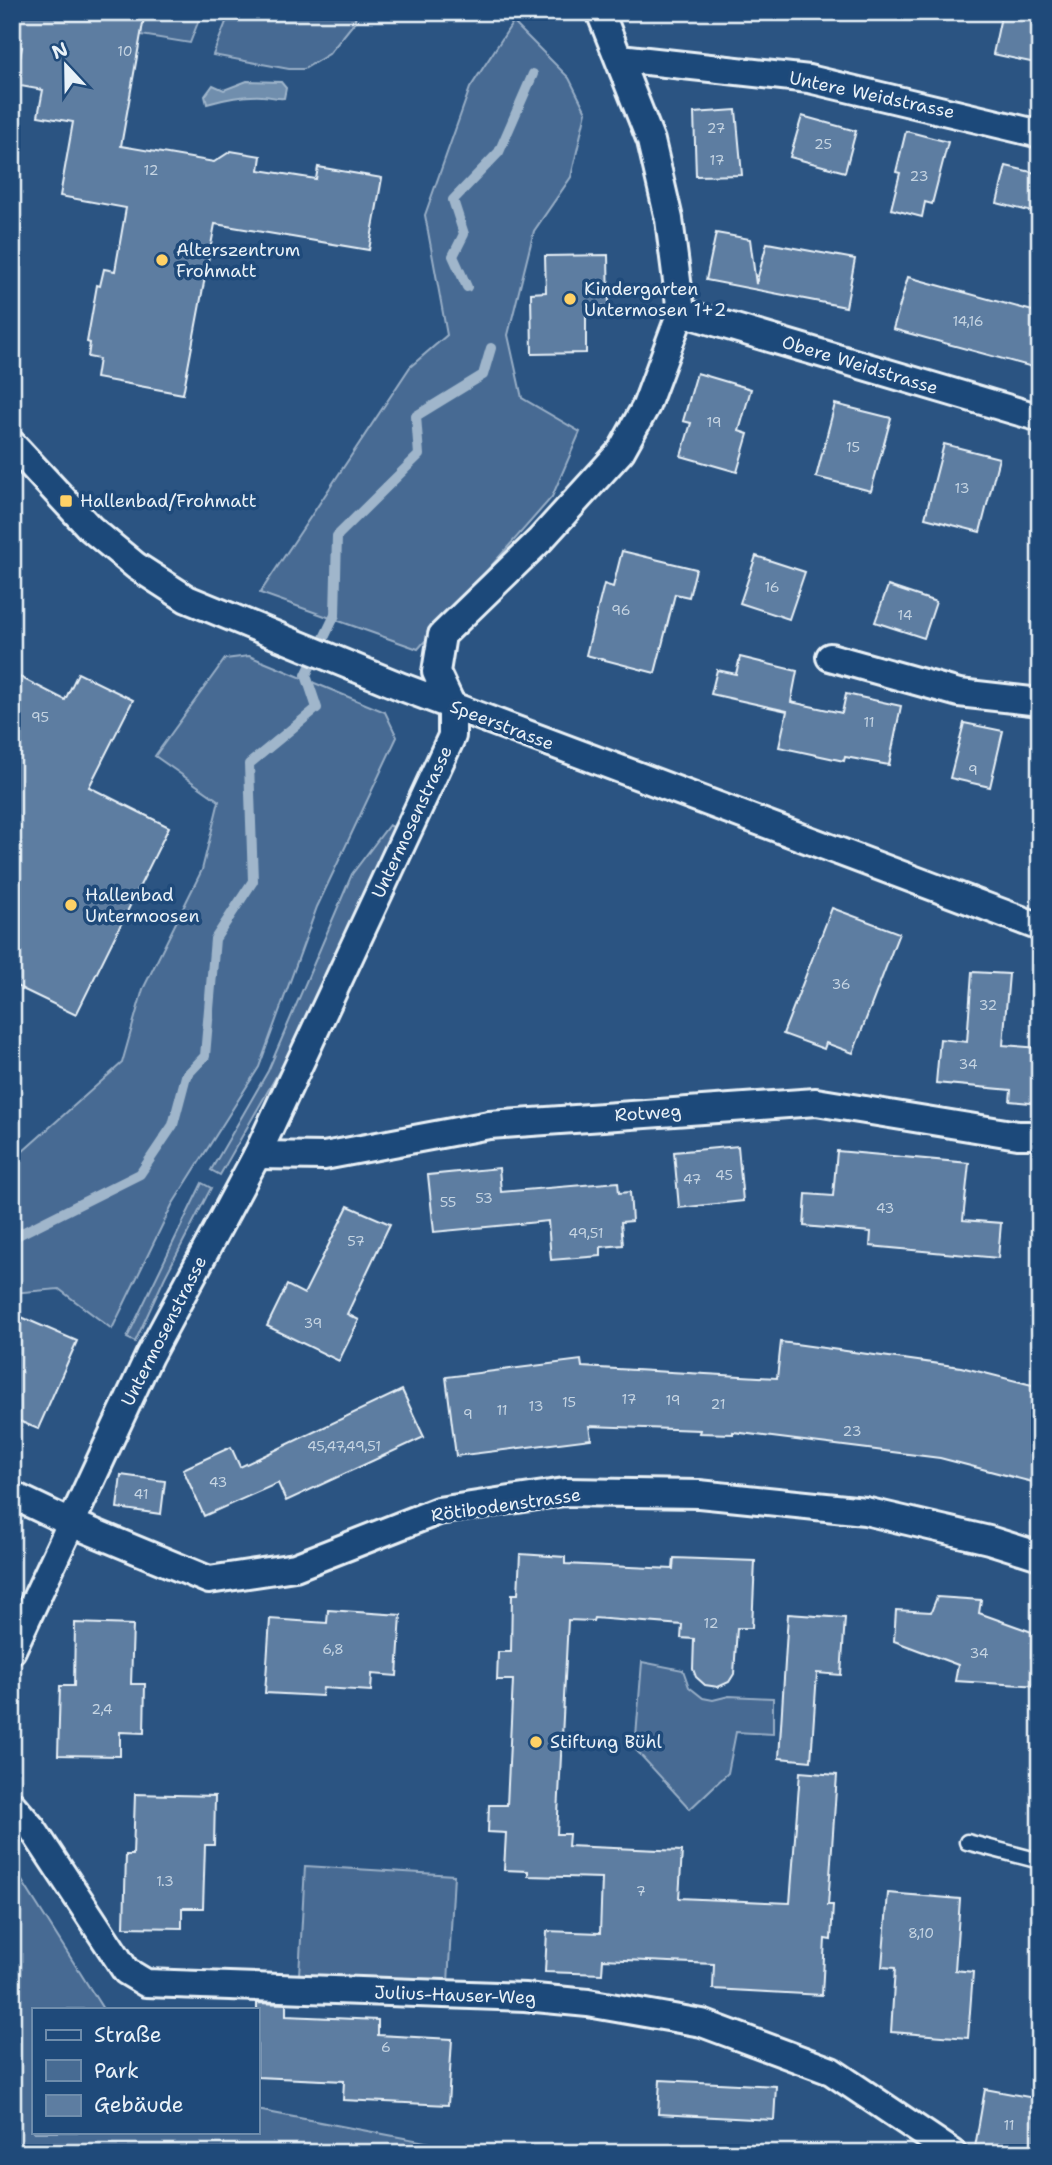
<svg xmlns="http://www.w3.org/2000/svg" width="1052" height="2165" font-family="'Shantell Sans',sans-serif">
	<rect width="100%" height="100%" fill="#2b5482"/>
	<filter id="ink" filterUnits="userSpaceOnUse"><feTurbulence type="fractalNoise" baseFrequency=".0143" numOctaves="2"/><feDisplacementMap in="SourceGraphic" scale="14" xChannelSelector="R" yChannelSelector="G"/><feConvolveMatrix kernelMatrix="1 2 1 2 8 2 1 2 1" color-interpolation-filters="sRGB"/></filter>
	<g filter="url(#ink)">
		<g fill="#476b93" stroke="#98aec6" stroke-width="2">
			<path d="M145,12H202L190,43L141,35Z"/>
			<path d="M230,12H357L354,23L329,54L304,69H289L213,55Z"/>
			<path d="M513,22L569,78L586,112L571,177L534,231L508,335L522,398L580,432L552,497L418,649L260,593L410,367L447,335L425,215L470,88Z"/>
			<path d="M249,656L385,712L397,737L317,907L259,1067L172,1205L112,1329L59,1289L12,1293V1161L122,1063L143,989L202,870L219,801L155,756L225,659Z"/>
			<path d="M389,825L395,828L321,991L285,1061L220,1175L211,1170L268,1071L352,874Z"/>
			<path d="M202,1183L211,1188L165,1277L135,1342L127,1338Z"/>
			<path d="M642,1662L683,1670L689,1687L703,1698L713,1700L729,1696L773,1698V1734L736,1732L728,1773L690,1809L635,1749Z"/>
			<path d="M12,1865L103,2009H33V2132H257V2110L483,2153H12Z"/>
			<path d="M305,1866L454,1875L448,1983L299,1975Z"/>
		</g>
		<path fill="#708ead" stroke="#a0b6cb" stroke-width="2" d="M247,81L281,82L286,88L284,98C276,99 270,96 262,96C243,95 225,99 207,104L205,96L213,85L224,90Z"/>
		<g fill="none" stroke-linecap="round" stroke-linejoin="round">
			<g stroke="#a0b6cb" stroke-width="10">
				<path d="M467,287L453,256L464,234L453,200L499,152L533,74"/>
				<path d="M12,1238L140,1174L173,1125L186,1076L205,1056L215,939L253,881L249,764L317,708L306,675L335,615L337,536L419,455L416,416L483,375L491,348"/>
			</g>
		</g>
		<g fill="#5d7da1" stroke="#e8f1f8" stroke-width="2">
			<path d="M12,12H145L121,146L214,162L231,151L261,156L259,170L316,179L318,167L382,178L369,250L215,224L183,394L96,378L99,359L88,357L90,343L87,342L97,285L100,286L104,269L115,271L126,208L60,196L73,122L38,116L43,90L15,85L22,47L12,45Z"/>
			<path d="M1002,12L1040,20V64L993,54Z"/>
			<path d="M736,110L742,175L696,176L694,113Z"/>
			<path d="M802,116L856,131L845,172L790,157Z"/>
			<path d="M906,131L948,142L932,204L925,202L922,217L891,209L900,173L896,172Z"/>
			<path d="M1006,166L1040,174V214L997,203Z"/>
			<path d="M716,233L750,239L756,284L767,243L855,259L846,307L706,280Z"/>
			<path d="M608,255L609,306H586V353L532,354L531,293L546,292L545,256Z"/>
			<path d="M908,277L1040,313V369L893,329Z"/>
			<path d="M697,373L751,389L739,431L748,434L737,472L681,456L691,423L683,421Z"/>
			<path d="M835,404L891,418L871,491L816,477Z"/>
			<path d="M944,444L999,458L980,532L925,518Z"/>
			<path d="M622,551L696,569L689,597L675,594L655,673L586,655L604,584L613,587Z"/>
			<path d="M756,556L805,572L789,619L740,603Z"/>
			<path d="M888,586L936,602L924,638L875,622Z"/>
			<path d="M740,657L797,671L791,702L842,713L846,694L901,706L889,765L845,757L844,761L779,747L787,711L711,694L717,670L736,674Z"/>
			<path d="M12,673L65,700L78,673L133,700L89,787L169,827L76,1015L12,984Z"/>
			<path d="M964,723L1003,731L990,787L950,778Z"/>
			<path d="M832,908L899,933L853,1053L826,1043L824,1049L783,1034Z"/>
			<path d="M972,972L1009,974L1003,1045L1040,1048V1104L1010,1101L1011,1090L936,1083L940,1039L967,1042Z"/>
			<path d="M738,1146L743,1201L679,1208L674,1152Z"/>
			<path d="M837,1151L969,1163L963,1220L1001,1223L998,1258L870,1246L871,1232L804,1226L806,1194L833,1196Z"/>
			<path d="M499,1168L501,1192L618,1182L619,1193L630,1192L632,1221L621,1222L623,1245L601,1247V1256L551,1260L548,1221L434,1232L428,1175Z"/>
			<path d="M348,1206L390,1224L347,1314L359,1320L339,1361L267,1326L287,1285L304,1294Z"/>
			<path d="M12,1313L77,1341L38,1429L12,1418Z"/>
			<path d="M781,1342L961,1367L1040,1387V1484L940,1458L733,1432V1434L699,1433L700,1430L589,1426L591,1439L456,1456L446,1377L581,1360L582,1367L777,1378Z"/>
			<path d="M402,1390L424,1437L286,1501L278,1483L204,1516L183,1469L231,1447L240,1467Z"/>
			<path d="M121,1475L165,1481L161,1514L117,1508Z"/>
			<path d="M520,1554L565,1557V1564L673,1569L674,1558L755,1561L752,1628H737L734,1674L729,1682L718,1687L705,1685L696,1677L693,1669L694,1639L681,1638L682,1625L594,1618L593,1621L568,1620L557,1834H569L568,1846L682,1851L679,1898L790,1903L800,1772L837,1775L828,1905H833L831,1940L825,1939L822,1995L713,1989L714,1964L603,1959L602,1974L545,1972L547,1931L600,1933L602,1878L528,1876V1871L504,1870L506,1833L488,1832L489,1805H507L513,1680H497L498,1652H511L512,1594H518Z"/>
			<path d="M937,1597L981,1600L979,1613L1032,1632L1031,1657H1040V1686L955,1681L958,1665L894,1641L896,1610L931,1612Z"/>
			<path d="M328,1610L401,1615L397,1676L372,1674L371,1691L323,1688L322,1696L265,1693L270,1619L327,1623Z"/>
			<path d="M788,1614L845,1618L841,1675L817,1673L811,1761L779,1758Z"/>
			<path d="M75,1623L133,1625L131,1684H145L144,1733L120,1732V1756L58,1755L60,1686H74Z"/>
			<path d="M135,1794L215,1796L214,1845H205L203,1908H182V1928L124,1927L126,1855H133Z"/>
			<path d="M888,1893L960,1899L955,1970L973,1972L968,2038L891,2032L895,1968L882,1967Z"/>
			<path d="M257,2003L286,2004V2016L378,2020V2035L452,2039L448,2105L343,2100L344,2081L257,2077Z"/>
			<path d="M660,2080L776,2086L774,2120L658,2114Z"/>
			<path d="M985,2089L1040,2099V2153H974Z"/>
		</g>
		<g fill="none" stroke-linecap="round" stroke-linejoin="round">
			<g stroke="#e8f1f8" stroke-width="19">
				<path id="lane" d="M967,1842L1040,1861"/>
			</g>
			<g stroke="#e8f1f8" stroke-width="32">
				<g id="street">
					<path d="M620,58L809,79L1040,134"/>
					<path d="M681,312L1040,418"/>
					<path d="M12,444L90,528L136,566L187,599L402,687L1040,927"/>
					<path d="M830,657L959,693L1040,702"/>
					<path d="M257,1155L324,1156L489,1125L816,1102L1018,1135H1040"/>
					<path d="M12,1495L71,1523L209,1580L295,1567L438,1511L564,1492L699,1494L865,1511L989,1540L1040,1556"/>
					<path d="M12,1650L149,1356L257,1155L452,736V706L436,672L442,635L540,540L621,451L646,406L681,312L669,219L651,141L600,12"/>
					<path d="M12,1805L32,1828L126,1971L146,1983L525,1997L588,2003L702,2023L831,2071L953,2153"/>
				</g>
			</g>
			<use href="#lane" stroke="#1f4a7a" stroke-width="14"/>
			<use href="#street" stroke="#1f4a7a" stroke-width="26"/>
		</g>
	</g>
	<g fill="#ffd166" stroke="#1f4a7a" stroke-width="2.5">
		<circle cx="162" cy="260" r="7"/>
		<circle cx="570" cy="299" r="7"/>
		<rect x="59" y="494" width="14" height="14" rx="3.5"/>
		<circle cx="71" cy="905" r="7"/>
		<circle cx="536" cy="1742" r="7"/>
	</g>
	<g text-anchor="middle" stroke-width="7" stroke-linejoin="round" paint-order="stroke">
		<g font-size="14" fill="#c5d4e2">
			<text x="125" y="56">10</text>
			<text x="716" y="133">27</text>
			<text x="823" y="149">25</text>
			<text x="717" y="165">17</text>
			<text x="151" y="175">12</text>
			<text x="919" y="181">23</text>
			<text x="968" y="326">14,16</text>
			<text x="714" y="427">19</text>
			<text x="853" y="452">15</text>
			<text x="962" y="493">13</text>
			<text x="772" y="592">16</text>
			<text x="621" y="615">96</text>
			<text x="905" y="620">14</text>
			<text x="40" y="722">95</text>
			<text x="869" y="727">11</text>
			<text x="973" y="775">9</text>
			<text x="841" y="989">36</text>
			<text x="988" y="1010">32</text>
			<text x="968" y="1069">34</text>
			<text x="724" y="1180">45</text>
			<text x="692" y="1184">47</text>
			<text x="484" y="1203">53</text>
			<text x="448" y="1207">55</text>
			<text x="885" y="1213">43</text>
			<text x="586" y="1238">49,51</text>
			<text x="356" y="1246">57</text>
			<text x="313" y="1328">39</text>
			<text x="629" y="1404">17</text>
			<text x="673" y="1405">19</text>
			<text x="569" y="1407">15</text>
			<text x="718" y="1409">21</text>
			<text x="536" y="1411">13</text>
			<text x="502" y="1415">11</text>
			<text x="468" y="1419">9</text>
			<text x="852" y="1436">23</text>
			<text x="344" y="1451">45,47,49,51</text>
			<text x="218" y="1487">43</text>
			<text x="141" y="1499">41</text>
			<text x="711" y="1628">12</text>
			<text x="333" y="1654">6,8</text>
			<text x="979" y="1658">34</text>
			<text x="102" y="1714">2,4</text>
			<text x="165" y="1886">1.3</text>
			<text x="641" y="1896">7</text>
			<text x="921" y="1938">8,10</text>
			<text x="386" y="2052">6</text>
			<text x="1009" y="2130">11</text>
		</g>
		<g font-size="18" fill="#e8f1f8" stroke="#1f4a7a">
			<text transform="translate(872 95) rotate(12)" y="6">Untere Weidstrasse</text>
			<text transform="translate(860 365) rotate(17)" y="6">Obere Weidstrasse</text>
			<text transform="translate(502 725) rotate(21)" y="6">Speerstrasse</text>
			<text transform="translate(412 822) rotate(-65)" y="6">Untermosenstrasse</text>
			<text transform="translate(648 1113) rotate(-4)" y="6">Rotweg</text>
			<text transform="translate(164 1331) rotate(-63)" y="6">Untermosenstrasse</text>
			<text transform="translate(506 1505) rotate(-8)" y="6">Rötibodenstrasse</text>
			<text transform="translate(455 1995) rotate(2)" y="6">Julius-Hauser-Weg</text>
		</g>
		<g font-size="18" fill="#e8f1f8" stroke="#1f4a7a" text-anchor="start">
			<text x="176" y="256">Alterszentrum<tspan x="176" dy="21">Frohmatt</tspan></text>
			<text x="584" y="295">Kindergarten<tspan x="584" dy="21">Untermosen 1+2</tspan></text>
			<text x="80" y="507">Hallenbad/Frohmatt</text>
			<text x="85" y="901">Hallenbad<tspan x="85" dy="21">Untermoosen</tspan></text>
			<text x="550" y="1748">Stiftung Bühl</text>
		</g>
	</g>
	<rect width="1052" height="2165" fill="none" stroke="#1f4a7a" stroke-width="42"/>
	<rect x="21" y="21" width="1010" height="2123" fill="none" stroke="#e8f1f8" stroke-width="2.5" filter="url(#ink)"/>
	<rect x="32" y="2008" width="228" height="126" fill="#1f4a7a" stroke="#6f8dac" stroke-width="2"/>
	<rect x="46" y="2030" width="35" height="10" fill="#1f4a7a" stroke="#6f8dac" stroke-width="2"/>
	<text x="94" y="2042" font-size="21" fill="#e8f1f8">Straße</text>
	<rect x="46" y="2060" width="35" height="21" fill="#476b93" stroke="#6f8dac" stroke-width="2"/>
	<text x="94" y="2078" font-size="21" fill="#e8f1f8">Park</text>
	<rect x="46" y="2095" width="35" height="21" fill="#5d7da1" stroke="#6f8dac" stroke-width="2"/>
	<text x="94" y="2112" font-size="21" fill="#e8f1f8">Gebäude</text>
	<g transform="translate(66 66) rotate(338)" stroke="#1f4a7a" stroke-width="5" paint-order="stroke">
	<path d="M0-5L12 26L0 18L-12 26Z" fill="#e8f1f8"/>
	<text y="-10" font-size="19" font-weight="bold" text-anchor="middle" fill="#e8f1f8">N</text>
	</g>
</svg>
